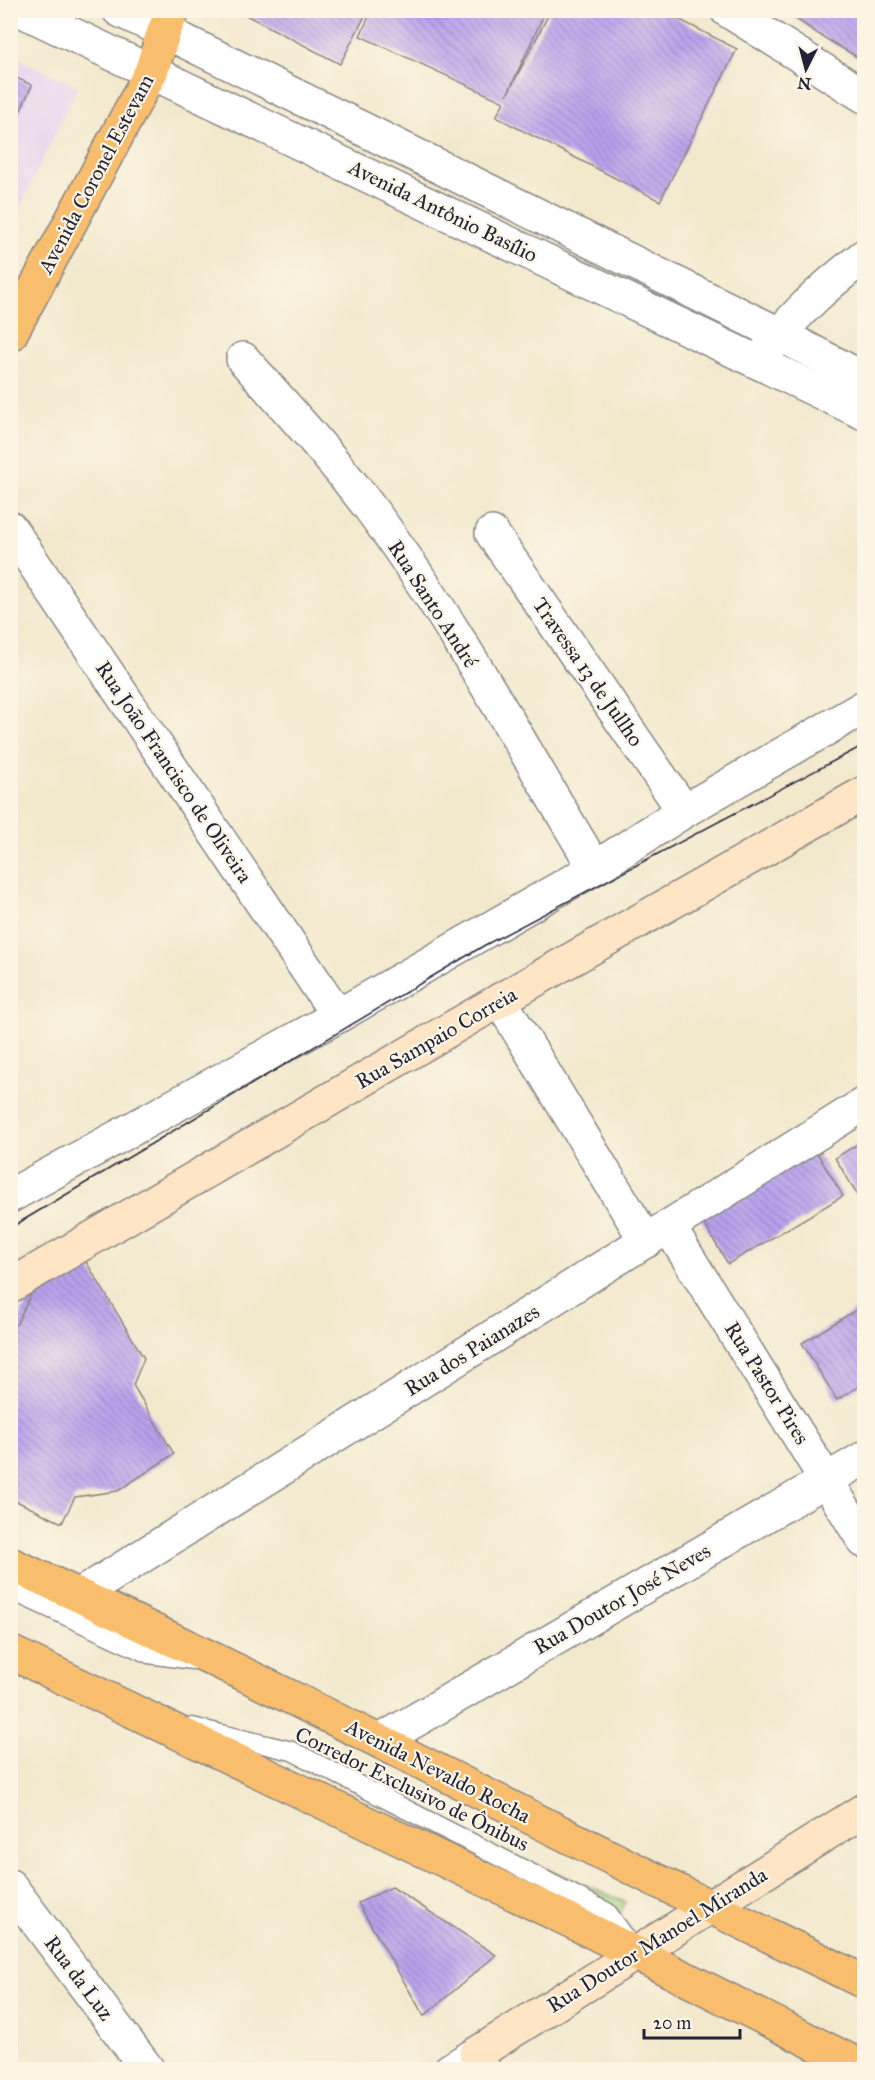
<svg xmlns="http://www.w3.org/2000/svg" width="875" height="2080" font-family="'IM FELL Great Primer',serif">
	<defs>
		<pattern id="building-back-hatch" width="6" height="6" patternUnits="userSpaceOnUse" patternTransform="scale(1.5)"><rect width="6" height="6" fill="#b9a2ed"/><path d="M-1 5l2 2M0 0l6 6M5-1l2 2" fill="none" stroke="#9684c1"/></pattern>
	</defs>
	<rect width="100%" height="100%" fill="#fcf5e5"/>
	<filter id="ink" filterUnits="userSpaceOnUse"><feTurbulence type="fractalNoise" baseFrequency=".0167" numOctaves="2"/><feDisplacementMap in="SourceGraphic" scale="12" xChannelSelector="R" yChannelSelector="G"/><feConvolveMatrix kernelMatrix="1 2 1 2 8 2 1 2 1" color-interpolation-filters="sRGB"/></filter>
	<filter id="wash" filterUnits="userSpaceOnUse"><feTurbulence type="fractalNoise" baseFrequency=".008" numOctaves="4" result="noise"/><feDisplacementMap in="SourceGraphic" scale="24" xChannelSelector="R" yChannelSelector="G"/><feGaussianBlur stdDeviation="1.35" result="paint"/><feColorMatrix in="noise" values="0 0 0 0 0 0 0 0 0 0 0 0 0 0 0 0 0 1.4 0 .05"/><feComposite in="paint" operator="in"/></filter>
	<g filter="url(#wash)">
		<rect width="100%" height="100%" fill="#f2e9cd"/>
		<path fill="#e4d3f1" d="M11,56L78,86L11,226Z"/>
		<path fill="#a1cd7a" stroke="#62785a" stroke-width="1.5" d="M545,1868L626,1902L619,1916Z"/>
		<g id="blocks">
			<g fill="url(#building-back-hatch)">
				<path d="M236,10H368L340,64Z"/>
				<path d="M372,10H546L507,95L551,10H661L737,49L660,201L496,117L504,102L360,36Z"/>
				<path d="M783,10H864V61L823,37Z"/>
				<path d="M10,75L32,85L14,125L10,124Z"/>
				<path d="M864,1140V1205L835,1158Z"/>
				<path d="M813,1146L843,1196L728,1264L698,1214Z"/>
				<path d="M82,1255L144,1358L133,1385L174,1454L118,1491L75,1497L62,1523L10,1498V1322L16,1325L37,1282Z"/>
				<path d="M864,1305V1383L837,1400L802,1343Z"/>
				<path d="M392,1887L496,1955L424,2016L358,1903Z"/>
			</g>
		</g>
	</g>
	<g filter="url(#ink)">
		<use href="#blocks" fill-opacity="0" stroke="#8a8684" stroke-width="1.5"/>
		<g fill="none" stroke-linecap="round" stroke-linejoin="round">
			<g stroke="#8a8684" stroke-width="21">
				<g id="service">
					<path d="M10,1590L149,1654L193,1660"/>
					<path d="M192,1727L292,1751L607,1912L631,1945"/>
				</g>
			</g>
			<g stroke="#8a8684" stroke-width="36">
				<g id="minor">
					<path d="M727,10L864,96"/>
					<path d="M164,31L779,334L864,379"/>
					<path d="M151,72L864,413"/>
					<path d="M767,351C794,313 828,284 864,256"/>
					<path d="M243,359C288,409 333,459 373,512C456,625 523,749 595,868"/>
					<path d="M10,528L338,1016"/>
					<path d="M492,533L684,811"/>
					<path d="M500,1000L646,1241"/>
					<path d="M10,1196L338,1016L595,868L684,811L864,707"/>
					<path d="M669,1227L864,1541"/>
					<path d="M80,1595L864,1104"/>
					<path d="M380,1741L864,1458"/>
					<path d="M10,1886L148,2070"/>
				</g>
			</g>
			<g stroke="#8a8684" stroke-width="36">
				<g id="tertiary">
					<path d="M21,10L151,72"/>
					<path d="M119,10L164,31"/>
					<path d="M450,2070L476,2054"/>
				</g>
			</g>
			<g stroke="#8a8684" stroke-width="36">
				<g id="secondary">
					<path d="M10,1286L500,1000L864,793"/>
					<path d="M484,2070L476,2054L864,1810"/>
				</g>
			</g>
			<g stroke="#8a8684" stroke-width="36">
				<path id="primary" d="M10,335L151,72L164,31L173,10"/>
			</g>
			<g stroke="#8a8684" stroke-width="36">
				<g id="trunk">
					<path d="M10,1564C215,1656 415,1760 616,1860C698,1902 782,1941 864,1982"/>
					<path d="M10,1652L573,1922L864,2068"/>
				</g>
			</g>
			<use href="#service" stroke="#fff" stroke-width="18"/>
			<use href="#minor" stroke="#fff" stroke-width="33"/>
			<use href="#tertiary" stroke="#fff" stroke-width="33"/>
			<use href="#secondary" stroke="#fde5c5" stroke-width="33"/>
			<use href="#primary" stroke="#f9be6d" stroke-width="33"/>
			<use href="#trunk" stroke="#f9be6d" stroke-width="33"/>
			<path stroke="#22223b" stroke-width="1.5" d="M10,1228L485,945L864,745"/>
		</g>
	</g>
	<g text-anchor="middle" stroke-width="4.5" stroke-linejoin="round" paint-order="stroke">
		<g font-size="21" fill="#22223b" stroke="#fcf5e5">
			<text transform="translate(96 174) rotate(-62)" y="7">Avenida Coronel Estevam</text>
			<text transform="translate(443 211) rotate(26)" y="7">Avenida Antônio Basílio</text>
			<text transform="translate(433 604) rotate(57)" y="7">Rua Santo André</text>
			<text transform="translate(588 672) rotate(55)" y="7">Travessa 13 de Jullho</text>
			<text transform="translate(174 772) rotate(56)" y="7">Rua João Francisco de Oliveira</text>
			<text transform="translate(436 1038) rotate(-30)" y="7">Rua Sampaio Correia</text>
			<text transform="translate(472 1350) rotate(-32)" y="7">Rua dos Paianazes</text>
			<text transform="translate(767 1383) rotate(58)" y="7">Rua Pastor Pires</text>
			<text transform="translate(622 1599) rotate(-30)" y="7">Rua Doutor José Neves</text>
			<text transform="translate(438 1771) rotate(27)" y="7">Avenida Nevaldo Rocha</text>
			<text transform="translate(412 1789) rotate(26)" y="7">Corredor Exclusivo de Ônibus</text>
			<text transform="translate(657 1940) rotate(-32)" y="7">Rua Doutor Manoel Miranda</text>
			<text transform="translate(79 1978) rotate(53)" y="7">Rua da Luz</text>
		</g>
	</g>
	<rect width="875" height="2080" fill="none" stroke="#fcf5e5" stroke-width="36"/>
	<g transform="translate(806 69) rotate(186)" stroke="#fcf5e5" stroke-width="4.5" paint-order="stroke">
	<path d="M0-4.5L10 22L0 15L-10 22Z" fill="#22223b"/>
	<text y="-9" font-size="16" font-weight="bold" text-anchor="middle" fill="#22223b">N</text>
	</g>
	<path d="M644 2029v9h96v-9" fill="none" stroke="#22223b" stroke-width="3"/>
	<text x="653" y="2029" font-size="18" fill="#22223b" stroke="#fcf5e5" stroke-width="4.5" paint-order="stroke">20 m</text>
</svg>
